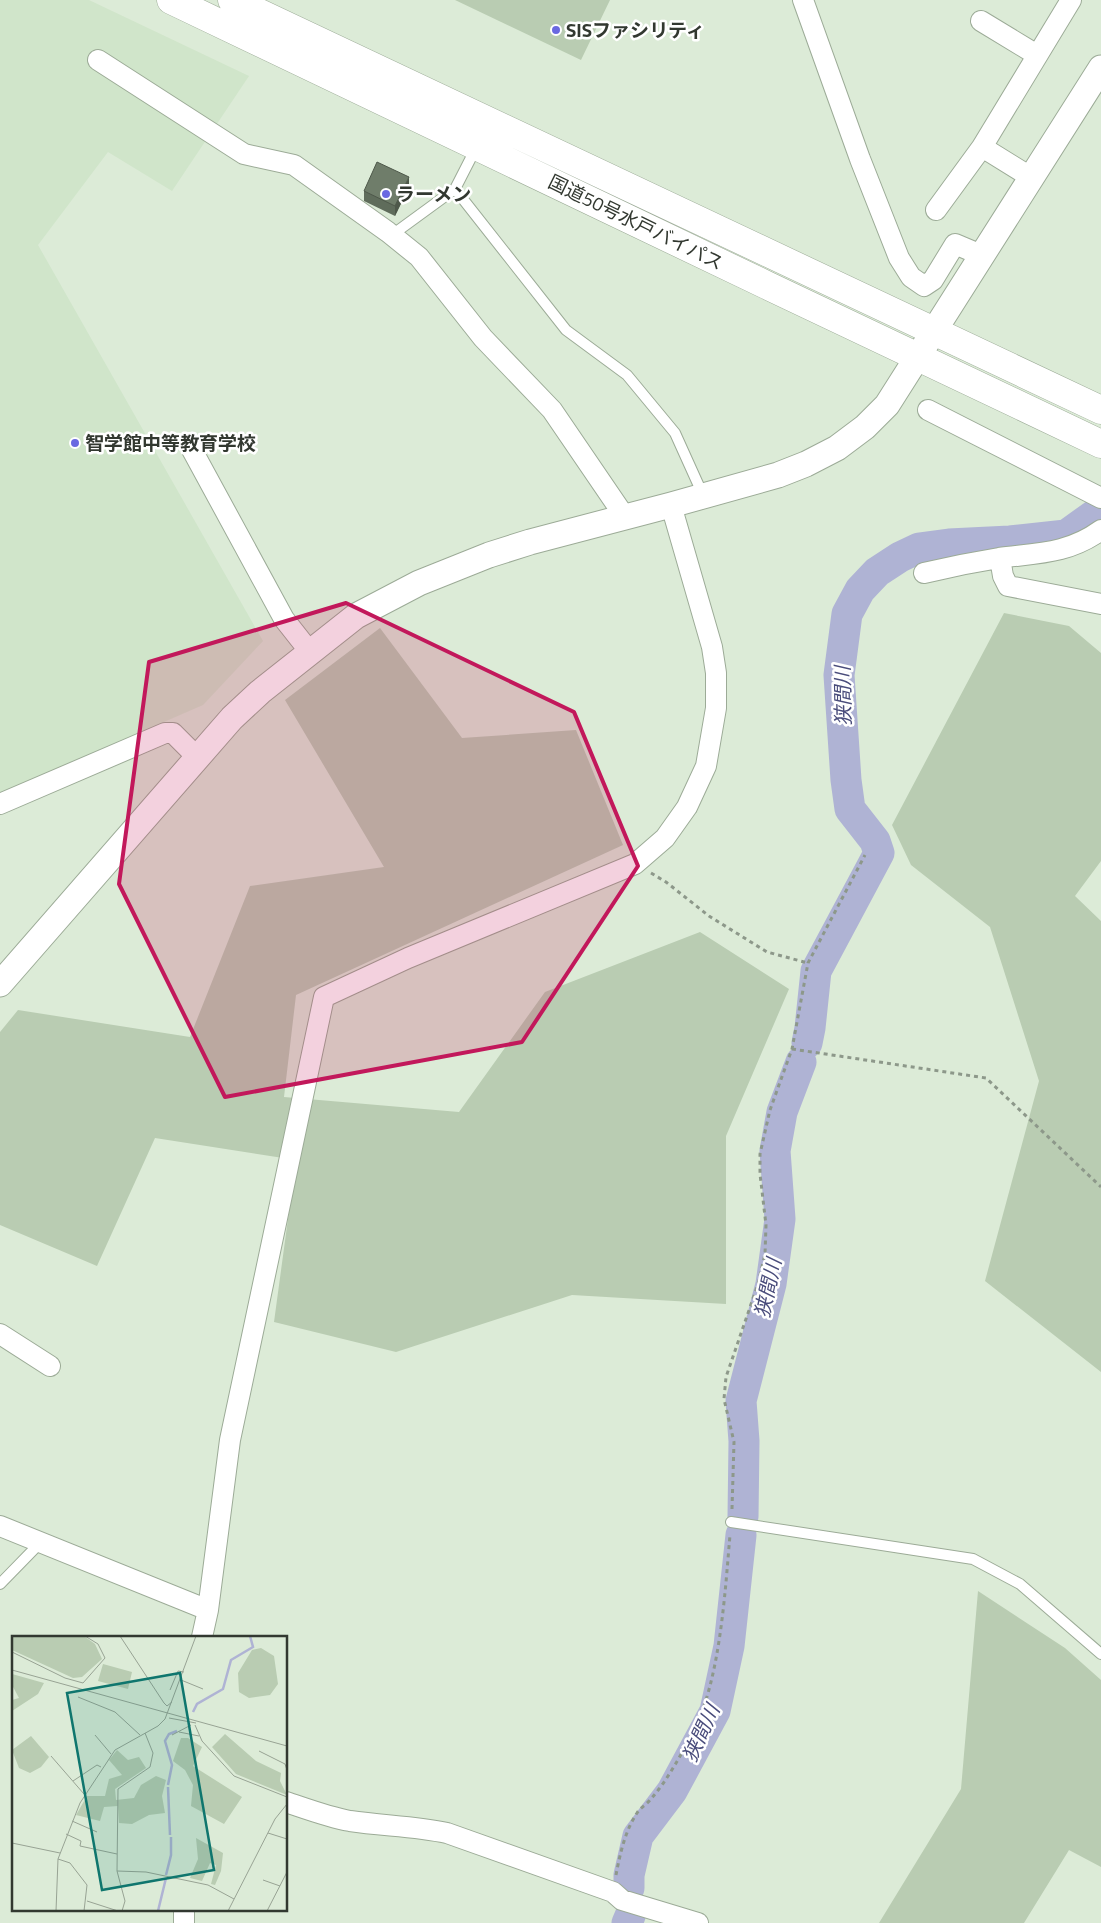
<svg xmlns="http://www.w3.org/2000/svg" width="1101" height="1923" font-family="'Titillium Web','Noto Sans JP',sans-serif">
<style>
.built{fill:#d0e5ca}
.green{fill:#b9ccb2}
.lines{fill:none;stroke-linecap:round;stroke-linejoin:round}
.river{stroke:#afb3d4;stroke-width:31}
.service-casing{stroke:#9cab97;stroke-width:12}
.minor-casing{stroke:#9cab97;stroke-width:22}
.tertiary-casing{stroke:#9cab97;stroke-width:27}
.trunk-casing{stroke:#9cab97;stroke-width:29}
.path{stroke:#8d988a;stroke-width:3;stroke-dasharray:4 4;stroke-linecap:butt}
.service{stroke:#fff;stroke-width:10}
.minor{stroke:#fff;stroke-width:20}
.tertiary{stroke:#fff;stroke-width:25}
.trunk{stroke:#fff;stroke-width:28}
.wall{fill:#5f6c5b}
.shaded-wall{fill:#4e584a}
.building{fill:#6f7d6a;stroke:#4e584a}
.marked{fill:#c2185b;fill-opacity:0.2;stroke:#c2185b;stroke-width:4;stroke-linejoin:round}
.poi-dot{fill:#6a68e1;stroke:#fff;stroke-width:2}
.labels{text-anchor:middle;stroke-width:5;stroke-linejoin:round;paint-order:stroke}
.poi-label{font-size:19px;font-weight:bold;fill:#323830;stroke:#fff;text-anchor:start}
.street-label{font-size:19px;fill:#323830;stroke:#fff}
.water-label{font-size:20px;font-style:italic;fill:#494c7b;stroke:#fff}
.inset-river{fill:none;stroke:#afb3d4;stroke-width:2.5}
.inset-road{fill:none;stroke:#98a394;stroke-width:1}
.view{fill:#0f766e;fill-opacity:0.15;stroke:#0f766e;stroke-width:2.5}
.inset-edge{fill:none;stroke:#323830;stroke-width:2.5}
</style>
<rect width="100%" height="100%" fill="#dcebd7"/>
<!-- built -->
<path class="built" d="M0,0H89L249,76L172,191L108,152L38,245L263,641L203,705L0,793Z"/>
<!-- green -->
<path class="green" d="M455,0H610L581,60Z
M1004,613L1069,626L1101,653V861L1075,896L1101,921V1372L985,1281L1039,1081L990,927L911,865L892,825Z
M380,628L462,738L576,730L623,845L296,995L284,1097L459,1112L545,992L700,932L789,989L726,1136V1304L572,1295L396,1352L274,1322L296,1160L155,1138L97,1266L0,1225V1032L18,1010L190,1037L250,886L384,867L285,700Z
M978,1591L1065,1648L1101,1680V1867L1069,1850L1024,1923H879L961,1789Z"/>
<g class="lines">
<!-- river -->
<path class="river" d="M807,1043L810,1028L816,971L879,853L875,841L850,809L846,780L839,675L847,614L860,590L877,572L900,557L919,548L949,544L1010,541L1066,535L1101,510
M743,1517L744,1441L741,1401L771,1284L780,1219L775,1151L782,1112L801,1062
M629,1888V1875L638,1836L672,1791L715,1711L729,1646L741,1535
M627,1923L630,1916"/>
<defs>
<path id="service" d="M455,189L566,330L627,375L675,433L703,495
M392,235L455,189L477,146
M731,1522L973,1559L1020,1584L1101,1654
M0,1584L40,1543"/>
<path id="minor" d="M803,0L860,159L899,258L911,277L924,286L933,280L955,244L981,255
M981,21L1037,55
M98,60L244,154L294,165L388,232L419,257L483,338L552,410L625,517
M982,147L1071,0
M936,210L982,147L1032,178
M928,410L1101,498
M191,448L284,619L310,652
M1000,558L1003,576L1008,586L1101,604
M924,573C949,567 974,562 999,558C1037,553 1068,554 1101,530
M0,804L165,733H173L197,757
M0,1334L50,1366
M0,1526L208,1610
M202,1637L208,1610L230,1440L324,997L408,958L635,864L665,838L687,807L706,766L716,708V673L712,647L671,505
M286,1802C307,1809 328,1817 350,1821C383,1826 415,1826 447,1833L613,1892L622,1900L698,1923
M184,1909V1923"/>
<path id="tertiary" d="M0,984L232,718L260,692L356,616L419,583L489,555L530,542L671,505L778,475L806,464L837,448L865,427L887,405L1101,68"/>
<path id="trunk" d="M171,0C482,147 790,298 1101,444
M232,0L1101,410"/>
</defs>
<!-- service casing -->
<use href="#service" class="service-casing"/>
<!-- minor casing -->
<use href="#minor" class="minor-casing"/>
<!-- tertiary casing -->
<use href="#tertiary" class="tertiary-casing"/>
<!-- trunk casing -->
<use href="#trunk" class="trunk-casing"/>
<!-- path -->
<path class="path" d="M651,873L666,882L709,916L767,952L808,963
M792,1049L986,1078L1101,1187
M732,1509L734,1442L724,1399L726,1377L758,1284L765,1254L766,1225L760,1174V1154L770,1110L792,1049L808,963L865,855
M616,1875C620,1854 625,1831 637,1813C640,1808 646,1805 650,1800C667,1781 681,1755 693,1732C720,1681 725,1593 730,1535"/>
<!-- service -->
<use href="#service" class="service"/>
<!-- minor -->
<use href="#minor" class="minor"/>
<!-- tertiary -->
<use href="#tertiary" class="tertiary"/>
<!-- trunk -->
<use href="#trunk" class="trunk"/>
</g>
<!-- wall -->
<path class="wall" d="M409,187L395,216L364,201V191Z"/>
<!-- shaded-wall -->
<path class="shaded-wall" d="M409,177V187L395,216V206Z"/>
<!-- building -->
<path class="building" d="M377,162L409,177L395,206L364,191Z"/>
<!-- marked area -->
<path class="marked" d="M346,603L574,712L638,866L522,1042L225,1097L119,884L149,662Z"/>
<!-- markers -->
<g class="poi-dot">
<circle cx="556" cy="30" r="5"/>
<circle cx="386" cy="194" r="5"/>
<circle cx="75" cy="443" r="5"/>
</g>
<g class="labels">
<!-- poi labels -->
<g class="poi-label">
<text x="566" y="37">SISファシリティ</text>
<text x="396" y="201">ラーメン</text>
<text x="85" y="450">智学館中等教育学校</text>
</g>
<!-- street labels -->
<g class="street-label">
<text transform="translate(636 222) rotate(26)" y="7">国道50号水戸バイパス</text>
</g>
<!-- water labels -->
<g class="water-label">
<text transform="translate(843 696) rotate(-91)" y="7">狭間川</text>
<text transform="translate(768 1288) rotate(-78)" y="7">狭間川</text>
<text transform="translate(701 1733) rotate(-65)" y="7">狭間川</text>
</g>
</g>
<!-- overview -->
<g transform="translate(12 1636)">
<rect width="275" height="275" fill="#dcebd7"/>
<path d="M0,0H72L83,8L90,23L70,41L61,42L0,14ZM249,12L262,20L266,48L258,59L237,62L227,56L226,37L240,14ZM91,28L120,36L116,53L86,45ZM0,38L32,47L26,58L0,75V64L7,62L0,49ZM213,98L244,125L269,137L268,145L275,159L224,138L200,111ZM19,100L37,121L29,131L18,137L7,132L0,114ZM169,102H176L190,111L181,130L230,161L212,188L179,170L181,149L173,134L161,125ZM105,114L116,124L127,121L134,132L103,153L104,164L122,162L129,149L144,140L154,144L150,160L153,177L137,179L120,188L107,187L106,170L92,171L88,185L64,179L75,160H93L97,143L110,139L97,124ZM184,202L211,217L209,235L203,249L199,248L204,229L198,227L190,245L178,242L186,223Z" fill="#b9ccb2"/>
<path class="inset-river" d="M181,76L185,68L211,53L219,24L241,11L238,0M156,149L160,129L153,105L157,98L165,95M156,151L158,199M154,239L159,219V201M146,275L154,242"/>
<path class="inset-road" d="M108,0L152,67L155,70L160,66M0,16L53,42L71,47L93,22L86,8L73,0M0,34L275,110M169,44L191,53M158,54L166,35L172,36M66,61L103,76L128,99M157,82L184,87M183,89L190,105L222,140L275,161M167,96L187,100M83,99L99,118M160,99L179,89M247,115L273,128L275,134M39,120L72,158M61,145L85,129L89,131M60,185L85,196M256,197L275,203M54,198L69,205L68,210L105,218M0,207L48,217M46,223L58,227L75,249L72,275M105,235L134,236L196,249L222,263M251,244L268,250M75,265L106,275M44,275L46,223L68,167L103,114L146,90L153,83L184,0M110,275L113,265L105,235L106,153L138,131L141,117L133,97M216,275L263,183L275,168M255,275L275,236"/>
<path class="view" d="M168,37L202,234L90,254L55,57Z"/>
<rect width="275" height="275" class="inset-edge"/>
</g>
</svg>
